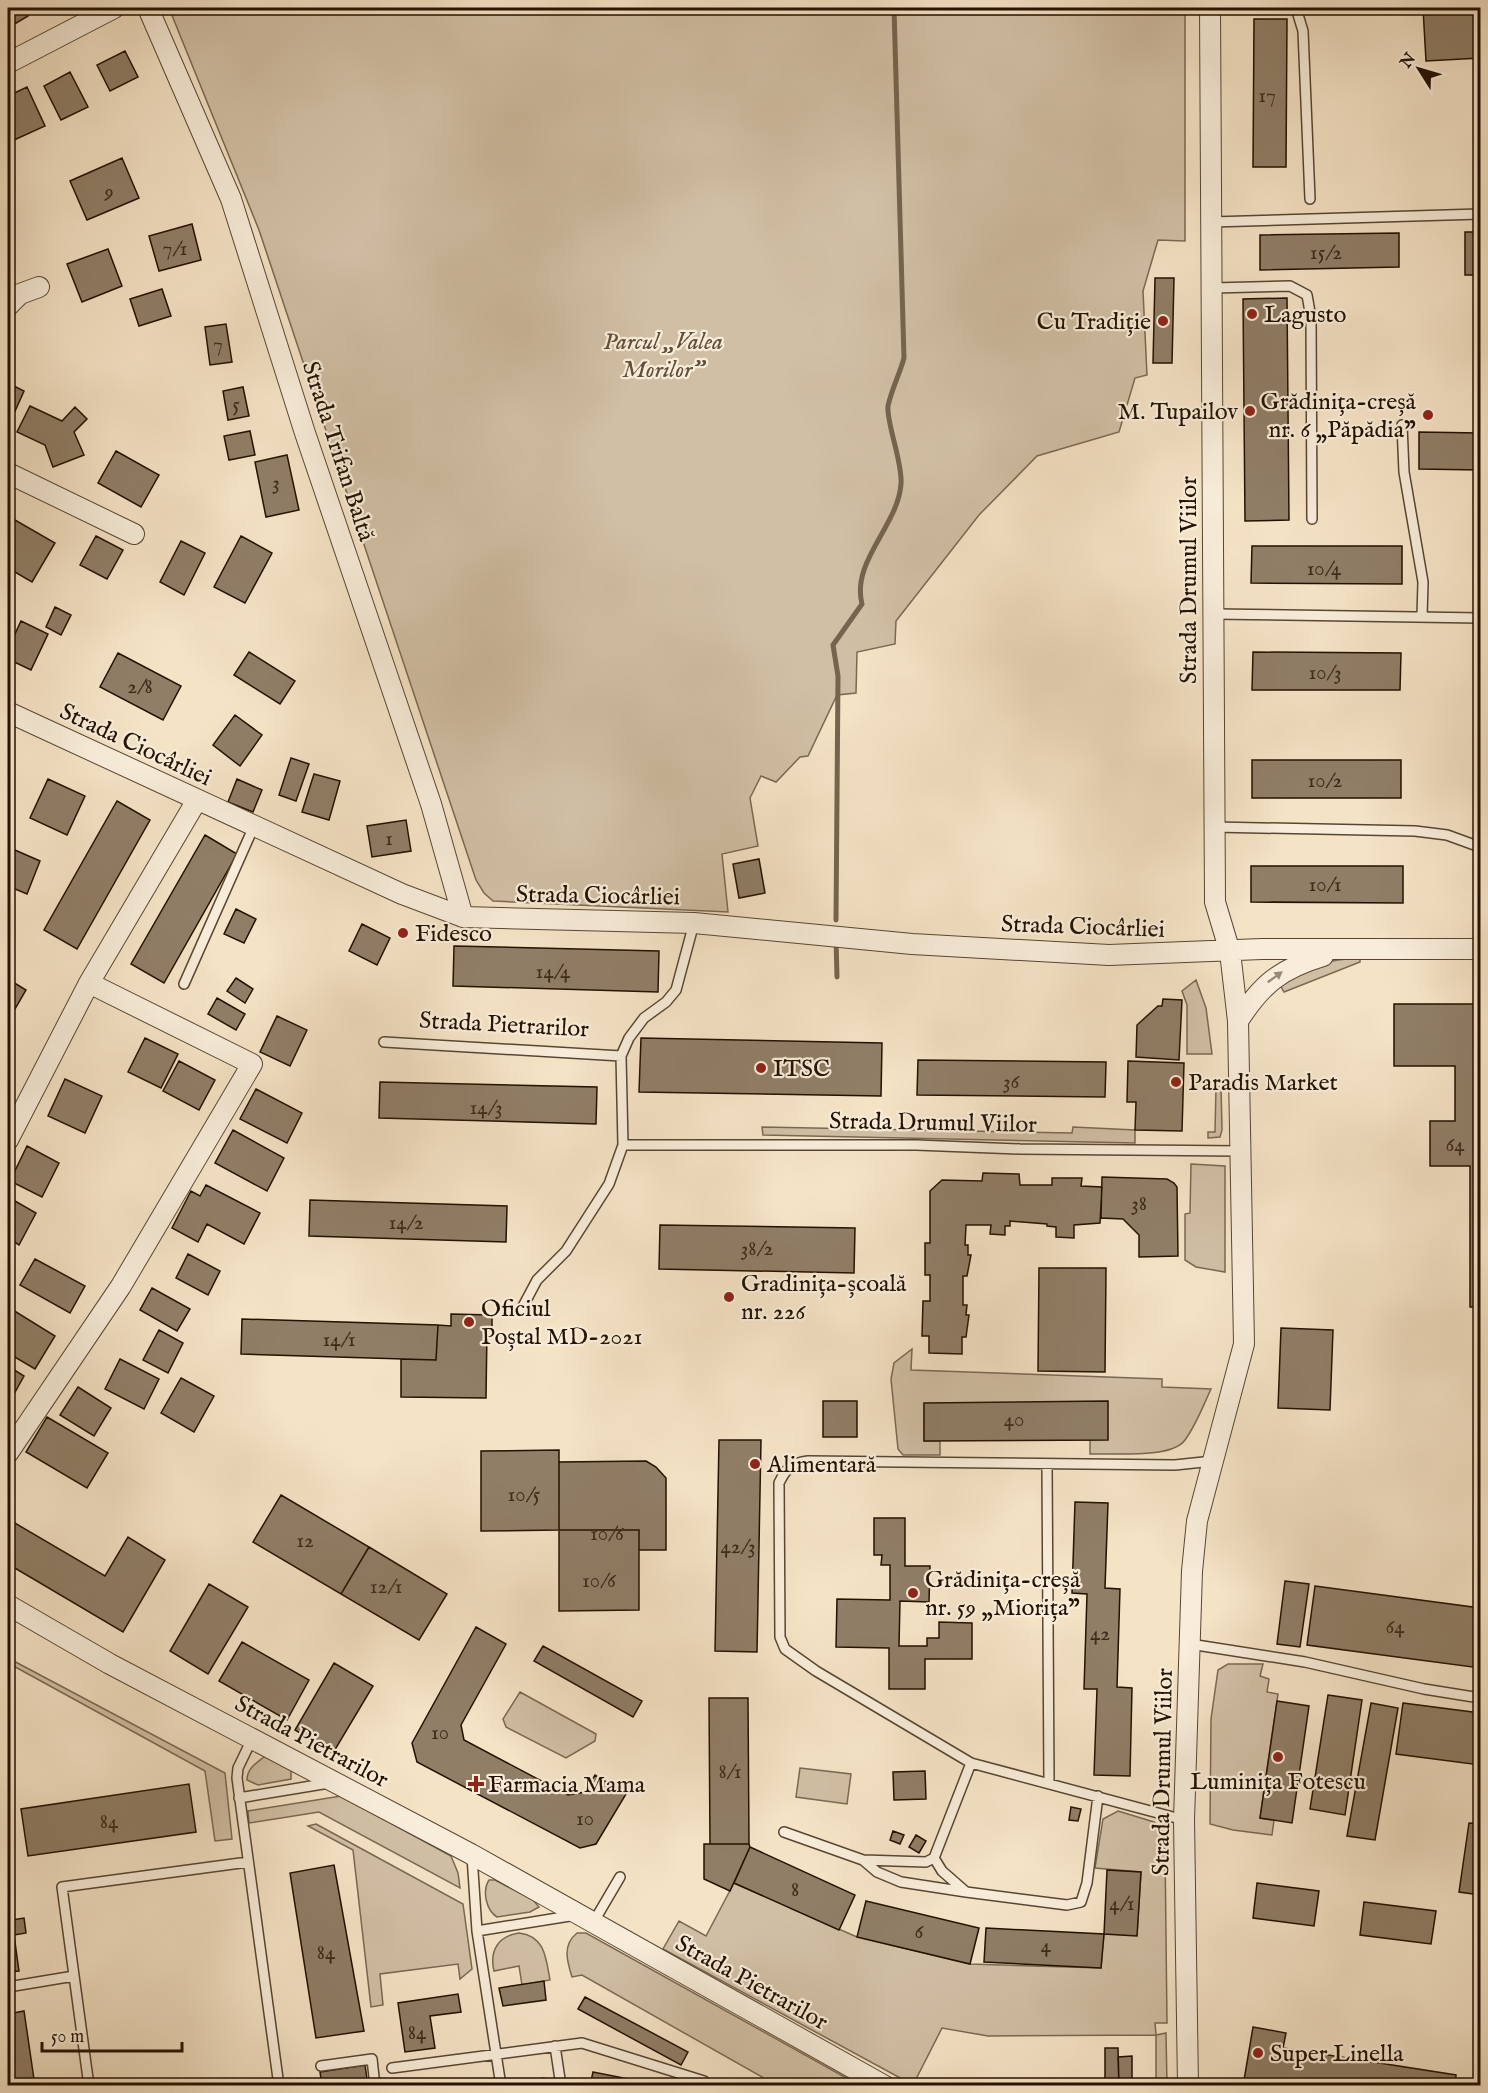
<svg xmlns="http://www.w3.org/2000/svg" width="1488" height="2093" font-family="'IM FELL English',serif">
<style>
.green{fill:#d1bfa5;stroke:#7a6853;stroke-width:1.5}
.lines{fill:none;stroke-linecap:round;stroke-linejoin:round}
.stream{stroke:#76644f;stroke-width:5}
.building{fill:#907e67;stroke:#231101;stroke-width:1.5}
.service-casing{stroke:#584632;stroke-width:12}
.minor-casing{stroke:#584632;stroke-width:22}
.service{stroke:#f8edda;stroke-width:9}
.minor{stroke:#f8edda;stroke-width:20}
.oneway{fill:#988a78}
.poi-dot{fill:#8f2418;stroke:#f8edda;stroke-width:2}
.labels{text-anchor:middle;stroke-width:4.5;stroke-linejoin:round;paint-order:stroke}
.number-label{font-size:21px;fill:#3e2c1a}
.poi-label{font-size:24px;fill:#231101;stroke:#f8edda;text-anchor:start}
.park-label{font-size:24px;font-style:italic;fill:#604e3a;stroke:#f8edda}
.street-label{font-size:24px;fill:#231101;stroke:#f8edda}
</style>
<rect width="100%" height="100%" fill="#f5e3c6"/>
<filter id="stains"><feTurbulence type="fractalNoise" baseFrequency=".00333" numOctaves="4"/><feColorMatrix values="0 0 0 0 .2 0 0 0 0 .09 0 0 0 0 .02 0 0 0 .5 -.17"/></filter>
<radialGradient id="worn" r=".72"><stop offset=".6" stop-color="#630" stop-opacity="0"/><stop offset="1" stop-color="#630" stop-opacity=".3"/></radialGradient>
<!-- green -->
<path class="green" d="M169,8H1185V241L1158,240L1143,291L1147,375L1135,378L1119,432L1037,456L979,515L896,621L895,644L857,652L856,693L837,695L808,756L800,757L776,782L761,776L750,798L758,846L722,854L728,912L493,901L484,893L476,880L259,230Z
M1360,958V962L1284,992L1279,983C1300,966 1333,959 1360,958Z
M1196,980L1206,1008L1212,1054H1187V1005L1182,991Z
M1216,1087H1221L1222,1130L1220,1137L1208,1138V1132H1215Z
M762,1127L1072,1133L1073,1127L1135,1130V1143L763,1135Z
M1191,1164L1225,1166V1272L1196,1267L1185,1260V1214L1190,1213Z
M912,1349L911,1370L1162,1379V1387L1211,1389C1203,1406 1196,1425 1185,1440C1172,1459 1112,1453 1090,1454V1440L924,1404V1441H940V1455H903L898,1449L891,1379L894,1363Z
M8,1658L225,1773L232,1839L215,1841L205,1771L8,1663Z
M1228,1664H1263L1260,1676L1269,1679L1267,1692L1278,1694L1260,1818L1274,1820L1272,1835L1233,1830L1210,1824L1211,1719L1218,1670Z
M520,1692L596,1734L595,1741L566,1758L506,1727L503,1719Z
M264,1757L273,1758L291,1768V1779L258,1785L247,1780C247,1769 255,1764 264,1757Z
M800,1768L851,1774L847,1804L796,1797Z
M341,1796L451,1856L458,1873L460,1888L319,1812L249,1823L248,1811Z
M1118,1811L1154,1822L1161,1828L1165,1847L1167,2023H1155L1156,2035L1166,2033L1167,2085H1159L1156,2082V2035L988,2036L942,2028L913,2085L663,1949L679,1921L706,1936L734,1883L857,1937L970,1964L1101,1968L1104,1934L1137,1935L1141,1872L1095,1868L1103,1819Z
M316,1824L463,1904L472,1969L460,1979L458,1964L380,1974L383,2005L371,2007L353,1850L308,1826Z
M489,1880H495L533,1900L539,1907L530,1912L497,1917C486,1910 482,1891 489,1880Z
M519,1933C545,1936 546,1958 550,1980L522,1985L519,1966L494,1971C489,1950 499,1936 519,1933Z
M577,1933H586L859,2085H776L582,1975L572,1977C567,1961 562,1945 577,1933Z"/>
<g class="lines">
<!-- stream -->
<path class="stream" d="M836,920L838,676L833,645L862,604C851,561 898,526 901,484C903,463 886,422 888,406C891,391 900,373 904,358L894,8
M836,939L837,977"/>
</g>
<!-- building -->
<path class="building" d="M8,8H23L28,16L8,28Z
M1423,8H1480V58L1426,61Z
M1254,19H1287L1286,167H1253Z
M125,51L138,77L110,91L97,65Z
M70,72L88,107L61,120L44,86Z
M27,87L45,126L12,141L8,133V96Z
M122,158L139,198L87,220L70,181Z
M192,224L201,260L159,271L149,236Z
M1465,232H1480V275H1465Z
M1399,233V267L1260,270V235Z
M108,249L122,286L82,302L67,264Z
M1155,278H1174L1172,363H1153Z
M162,289L171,316L139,326L130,299Z
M1287,298L1289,520L1245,521L1243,299Z
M226,324L232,362L210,365L205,327Z
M8,383L24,391L8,427Z
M243,387L249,416L228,420L223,391Z
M30,406L62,421L75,407L87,419L74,432L84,455L53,467L45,445L17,432Z
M250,431L255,455L229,460L224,436Z
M1419,432L1480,433V470L1419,469Z
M116,451L159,475L141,507L98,483Z
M287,455L299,510L266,517L255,462Z
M8,516L55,543L32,582L8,568Z
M96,536L123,550L107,579L80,565Z
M241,536L272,553L245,603L214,587Z
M181,541L205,553L184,595L160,582Z
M1252,546H1402V584L1251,583Z
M55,607L71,615L61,635L46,627Z
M21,621L48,634L31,670L8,659V649Z
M249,652L295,681L280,704L234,675Z
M1253,652L1401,653L1400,690H1252Z
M118,653L181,686L163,720L100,687Z
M235,715L262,735L240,766L213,745Z
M291,758L309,764L296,801L279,795Z
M1252,760H1401V798H1252Z
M314,774L340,781L329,820L302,812Z
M48,779L85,796L67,835L30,818Z
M237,779L262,790L253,812L228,802Z
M117,801L150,820L77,949L44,930Z
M406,820L411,851L372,857L367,826Z
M205,835L237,854L164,983L131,964Z
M8,847L40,861L27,894L8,886Z
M759,859L765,893L739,898L733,864Z
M1251,866H1403V903L1251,902Z
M236,909L256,919L244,943L224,934Z
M362,924L390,938L377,965L349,951Z
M454,946L659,951L658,992L453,986Z
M236,978L253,989L245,1003L227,991Z
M8,979L26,990L8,1021Z
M217,998L245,1014L236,1030L208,1014Z
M1163,999L1182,1000L1179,1060L1136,1057L1137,1025L1158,1006H1162Z
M1394,1004H1480V1307H1470V1166H1430V1121H1455V1066H1394Z
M277,1016L307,1030L290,1066L260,1052Z
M145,1038L178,1054L161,1088L128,1072Z
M641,1038L882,1043L881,1096L639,1092Z
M918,1060L1106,1062L1105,1097L917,1095Z
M179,1061L215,1080L199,1110L163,1091Z
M1128,1061L1184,1063L1182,1131L1135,1130L1136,1102H1127Z
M65,1079L102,1096L85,1133L48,1116Z
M380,1082L597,1087L596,1124L379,1118Z
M256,1089L302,1113L287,1143L240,1119Z
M233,1130L284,1158L267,1191L215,1163Z
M27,1146L59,1163L42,1197L10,1181Z
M983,1173L1019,1174L1020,1185H1052V1178H1082L1081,1186L1102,1187L1100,1223L1074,1225V1238L1056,1237V1227L1047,1226V1224L1010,1221V1226H1005V1235L990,1234L991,1225H966L965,1245H968V1255H971L967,1276H963V1305H967L966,1315H969L966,1337H962V1354L929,1353V1336H922L923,1301H930V1275H925V1243H930V1191L942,1180L982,1181Z
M1102,1177L1167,1179L1174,1183L1177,1187L1178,1256L1139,1257V1235L1123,1219L1101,1218Z
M206,1185L260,1213L244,1244L207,1224L198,1242L172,1228L191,1191L200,1196Z
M8,1197L36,1213L19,1245L8,1238Z
M310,1200L507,1206L506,1242L309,1236Z
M660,1225L855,1228L854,1273L659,1269Z
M188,1254L220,1271L208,1295L176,1278Z
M35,1259L85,1286L70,1313L20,1285Z
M1039,1268H1106L1105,1372L1038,1371Z
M152,1288L190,1309L177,1331L140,1310Z
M8,1307L55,1336L35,1369L8,1353Z
M451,1314L492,1315V1330H487L486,1398L401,1397V1359L436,1360L438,1325L451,1326Z
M242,1319L438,1325L436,1360L241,1354Z
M1281,1328L1333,1330L1330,1410L1278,1408Z
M159,1330L183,1343L168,1373L143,1360Z
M120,1359L159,1379L144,1409L105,1389Z
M8,1366L24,1376L8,1405Z
M181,1378L214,1396L194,1432L161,1413Z
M78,1387L111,1408L94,1436L60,1415Z
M823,1401H857V1437H823Z
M1108,1401V1440L924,1441V1403Z
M47,1417L108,1453L87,1488L26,1452Z
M719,1440H761L757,1652L715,1651Z
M559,1450V1530L481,1531V1451Z
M646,1461L656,1467L666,1478V1550H639V1530H559V1462Z
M281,1495L369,1547L341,1594L253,1542Z
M1075,1502L1108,1503L1105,1588L1120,1589L1117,1687L1132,1688L1130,1776L1094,1775L1097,1689H1084L1087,1594L1072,1593Z
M874,1518H905V1566H930L929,1602L900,1601L899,1646H927V1638H939V1622L972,1623V1659H925V1689H889V1648L836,1647L837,1599L890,1600V1565H881L882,1555H874Z
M8,1519L105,1576L128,1537L165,1560L123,1632L8,1564Z
M559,1530H639V1610L559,1611Z
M369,1547L447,1594L419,1640L341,1594Z
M1285,1581L1309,1584L1300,1647L1277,1644Z
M209,1584L248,1607L208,1674L170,1651Z
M1315,1586L1480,1608V1668L1307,1645Z
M476,1627L506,1644L461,1725L464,1740L568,1795L585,1792L595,1775L626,1794L596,1844L580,1848L417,1762L412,1743Z
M242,1642L309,1680L287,1720L219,1681Z
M543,1646L642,1701L633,1717L534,1661Z
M334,1663L373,1686L333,1753L295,1730Z
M1328,1695L1362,1700L1345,1815L1310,1809Z
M709,1698H748L749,1844H710Z
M1277,1701L1309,1706L1292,1823L1260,1818Z
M1371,1703L1398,1708L1375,1840L1347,1836Z
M1403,1703L1480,1713V1765L1396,1754Z
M925,1771L926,1799L894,1800L893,1772Z
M189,1784L196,1832L28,1856L21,1809Z
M1071,1807L1081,1809L1078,1821L1069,1820Z
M1469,1823L1480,1824V1895L1459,1892Z
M893,1831L904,1835L900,1844L890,1840Z
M916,1835L926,1841L919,1853L909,1847Z
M704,1844H749L750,1847L730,1891L704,1879Z
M750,1847L855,1895L839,1930L734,1883Z
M334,1865L364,2031L316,2038L290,1873Z
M1107,1870L1141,1872L1137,1936L1104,1934Z
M1257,1883L1319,1891L1314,1926L1253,1918Z
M8,1891L12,1920L24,1918L26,1933L14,1935L19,1971L8,1972Z
M866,1901L979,1928L970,1964L857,1937Z
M1364,1902L1436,1911L1431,1944L1360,1935Z
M986,1928L1104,1934L1101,1968L984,1962Z
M544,1981L546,2000L503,2006L499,1988Z
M458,1994L461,2012L430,2016L435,2048L405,2052L398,2003Z
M585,1997L688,2052L681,2065L578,2009Z
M24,2011L35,2086H8V2014Z
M1253,2027L1286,2033L1283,2048L1456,2075L1455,2086H1243Z
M1105,2048H1118L1119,2086H1105Z
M1132,2056V2086H1119L1118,2057Z
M365,2065L368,2086H322L320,2072Z
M593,2072L664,2086H590Z
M544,2078L545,2086H525V2081Z"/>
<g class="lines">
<defs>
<path id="service" d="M1296,8L1303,31L1310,199
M1212,222L1480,214
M1213,288L1290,286L1307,295L1311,318L1312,519
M1402,425L1404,472L1423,582L1422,616
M1214,614L1480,618
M1214,827L1415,831L1447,835L1480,847
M184,984L254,826
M384,1042L621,1056
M623,1145H916L1020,1149L1241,1151
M521,1310L537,1280L566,1251L609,1184L623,1145L621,1056L629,1038L644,1018L666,1002L676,990L694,923
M1047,1465L1049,1783
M1190,1644L1305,1662L1424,1689L1480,1698
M252,1739L238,1768L237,1778L279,2086
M971,1763L934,1858L942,1871L966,1892L1067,1905L1081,1902L1087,1883L1098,1796
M239,1798L329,1783
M1184,1820L971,1763L816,1671L785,1649L780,1637L779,1483C786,1468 792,1463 808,1461L1175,1465L1213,1461
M784,1832L863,1860L877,1872L901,1882L966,1892
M472,1856L477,1931L501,2086
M863,1860L926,1862L934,1858
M593,1923L620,1877
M477,1931L576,1915
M8,1987L74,1976
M555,2046L561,2086
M321,2066L372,2059L375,2086
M392,2068L582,2043L704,2081
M89,2086L62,1887L248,1862"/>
<path id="minor" d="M148,8L231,199L305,433L431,804L463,917
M8,63L114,8
M8,306L20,294L39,287
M8,473L134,534
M8,712L402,894L463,917L694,923L912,944L1109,955L1262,949H1480
M89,983L197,800
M1238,1021C1262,984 1280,969 1323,956
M8,1140L89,983L252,1064L121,1286L8,1453
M8,1605L110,1664L471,1854L885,2086
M1188,2086L1184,1820L1192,1571L1197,1521L1244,1344L1238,1021L1230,952L1215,902L1210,8"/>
</defs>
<!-- service casing -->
<use href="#service" class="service-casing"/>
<!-- minor casing -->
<use href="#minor" class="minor-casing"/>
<!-- service -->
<use href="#service" class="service"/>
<!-- minor -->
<use href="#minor" class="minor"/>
</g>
<!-- one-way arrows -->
<defs><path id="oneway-solid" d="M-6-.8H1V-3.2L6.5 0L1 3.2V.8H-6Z" transform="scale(1.5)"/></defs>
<use class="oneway" href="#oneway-solid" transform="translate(1275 977) rotate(-36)"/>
<!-- markers -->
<g class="poi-dot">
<circle cx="1252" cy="314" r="6"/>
<circle cx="1163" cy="321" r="6"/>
<circle cx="1250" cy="411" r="6"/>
<circle cx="1428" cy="415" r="6"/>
<circle cx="403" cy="933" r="6"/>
<circle cx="761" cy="1068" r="6"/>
<circle cx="1176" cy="1082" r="6"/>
<circle cx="729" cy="1297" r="6"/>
<circle cx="469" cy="1322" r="6"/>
<circle cx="755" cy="1464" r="6"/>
<circle cx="913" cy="1593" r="6"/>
<circle cx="1278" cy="1757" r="6"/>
<path d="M473 1775h6v6h6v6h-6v6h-6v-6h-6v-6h6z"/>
<circle cx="1258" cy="2053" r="6"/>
</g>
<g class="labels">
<!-- number labels -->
<g class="number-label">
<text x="1267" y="102">17</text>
<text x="109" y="198">9</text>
<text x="175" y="255">7/1</text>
<text x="1326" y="259">15/2</text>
<text x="218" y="351">7</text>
<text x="236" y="411">5</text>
<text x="276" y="489">3</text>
<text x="1324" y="575">10/4</text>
<text x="1325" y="679">10/3</text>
<text x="140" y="693">2/8</text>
<text x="1325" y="787">10/2</text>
<text x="389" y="845">1</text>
<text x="1325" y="891">10/1</text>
<text x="553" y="978">14/4</text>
<text x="1011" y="1088">36</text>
<text x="486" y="1114">14/3</text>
<text x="1455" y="1151">64</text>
<text x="1139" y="1210">38</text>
<text x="406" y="1229">14/2</text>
<text x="757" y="1255">38/2</text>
<text x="339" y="1346">14/1</text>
<text x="1014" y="1426">40</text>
<text x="524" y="1501">10/5</text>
<text x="607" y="1540">10/6</text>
<text x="305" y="1547">12</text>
<text x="738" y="1553">42/3</text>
<text x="599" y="1587">10/6</text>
<text x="386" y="1593">12/1</text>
<text x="1395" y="1633">64</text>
<text x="1100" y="1640">42</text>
<text x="440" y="1739">10</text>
<text x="730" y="1778">8/1</text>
<text x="585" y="1825">10</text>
<text x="109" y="1828">84</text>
<text x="795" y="1896">8</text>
<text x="1122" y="1910">4/1</text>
<text x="919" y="1938">6</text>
<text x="1046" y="1952">4</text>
<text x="326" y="1959">84</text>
<text x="417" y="2039">84</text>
</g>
<!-- poi labels -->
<g class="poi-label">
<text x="1264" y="322">Lagusto</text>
<text x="1151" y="329" text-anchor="end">Cu Tradiție</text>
<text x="1416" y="409" text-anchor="end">Grădinița-creșă<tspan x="1416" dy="28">nr. 6 „Păpădia”</tspan></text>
<text x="1238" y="419" text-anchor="end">M. Tupailov</text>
<text x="415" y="941">Fidesco</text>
<text x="773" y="1076">ITSC</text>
<text x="1188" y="1090">Paradis Market</text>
<text x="741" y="1291">Gradinița-școală<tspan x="741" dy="28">nr. 226</tspan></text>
<text x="481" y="1316">Oficiul<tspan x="481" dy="28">Poștal MD-2021</tspan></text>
<text x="767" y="1472">Alimentară</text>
<text x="925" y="1587">Grădinița-creșă<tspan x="925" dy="28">nr. 59 „Miorița”</tspan></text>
<text x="1278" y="1789" text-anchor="middle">Luminița Fotescu</text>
<text x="488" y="1792">Farmacia Mama</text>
<text x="1270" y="2061">Super Linella</text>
</g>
<!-- park labels -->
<g class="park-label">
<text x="663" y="349">Parcul „Valea<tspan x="663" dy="28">Morilor”</tspan></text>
</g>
<!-- street labels -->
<g class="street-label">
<text transform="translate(339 451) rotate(72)" y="8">Strada Trifan Baltă</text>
<text transform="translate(1188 580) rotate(-90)" y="8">Strada Drumul Viilor</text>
<text transform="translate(136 744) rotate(25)" y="8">Strada Ciocârliei</text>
<text transform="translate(598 895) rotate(1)" y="8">Strada Ciocârliei</text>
<text transform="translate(1083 926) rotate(2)" y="8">Strada Ciocârliei</text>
<text transform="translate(504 1024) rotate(3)" y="8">Strada Pietrarilor</text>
<text transform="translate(933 1122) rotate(1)" y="8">Strada Drumul Viilor</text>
<text transform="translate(312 1741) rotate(28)" y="8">Strada Pietrarilor</text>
<text transform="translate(1162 1772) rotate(-89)" y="8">Strada Drumul Viilor</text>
<text transform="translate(752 1982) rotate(29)" y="8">Strada Pietrarilor</text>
</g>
</g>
<!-- margin -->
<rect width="1488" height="2093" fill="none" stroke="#f5e3c6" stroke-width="30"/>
<rect x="9" y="9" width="1470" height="2075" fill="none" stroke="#231101" stroke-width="3"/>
<rect x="15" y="15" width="1458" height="2063" fill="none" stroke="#231101" stroke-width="1.5"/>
<!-- north arrow -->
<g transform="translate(1419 69) rotate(307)" stroke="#f8edda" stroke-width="4.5" paint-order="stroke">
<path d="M0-4.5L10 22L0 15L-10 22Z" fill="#231101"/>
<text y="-9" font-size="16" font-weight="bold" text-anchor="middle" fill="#231101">N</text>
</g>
<!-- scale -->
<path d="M42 2042v9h140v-9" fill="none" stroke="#231101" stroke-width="3"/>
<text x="51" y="2042" font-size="18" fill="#231101" stroke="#f8edda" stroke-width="4.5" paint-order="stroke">50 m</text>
<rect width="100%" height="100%" filter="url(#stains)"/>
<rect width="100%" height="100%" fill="url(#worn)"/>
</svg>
